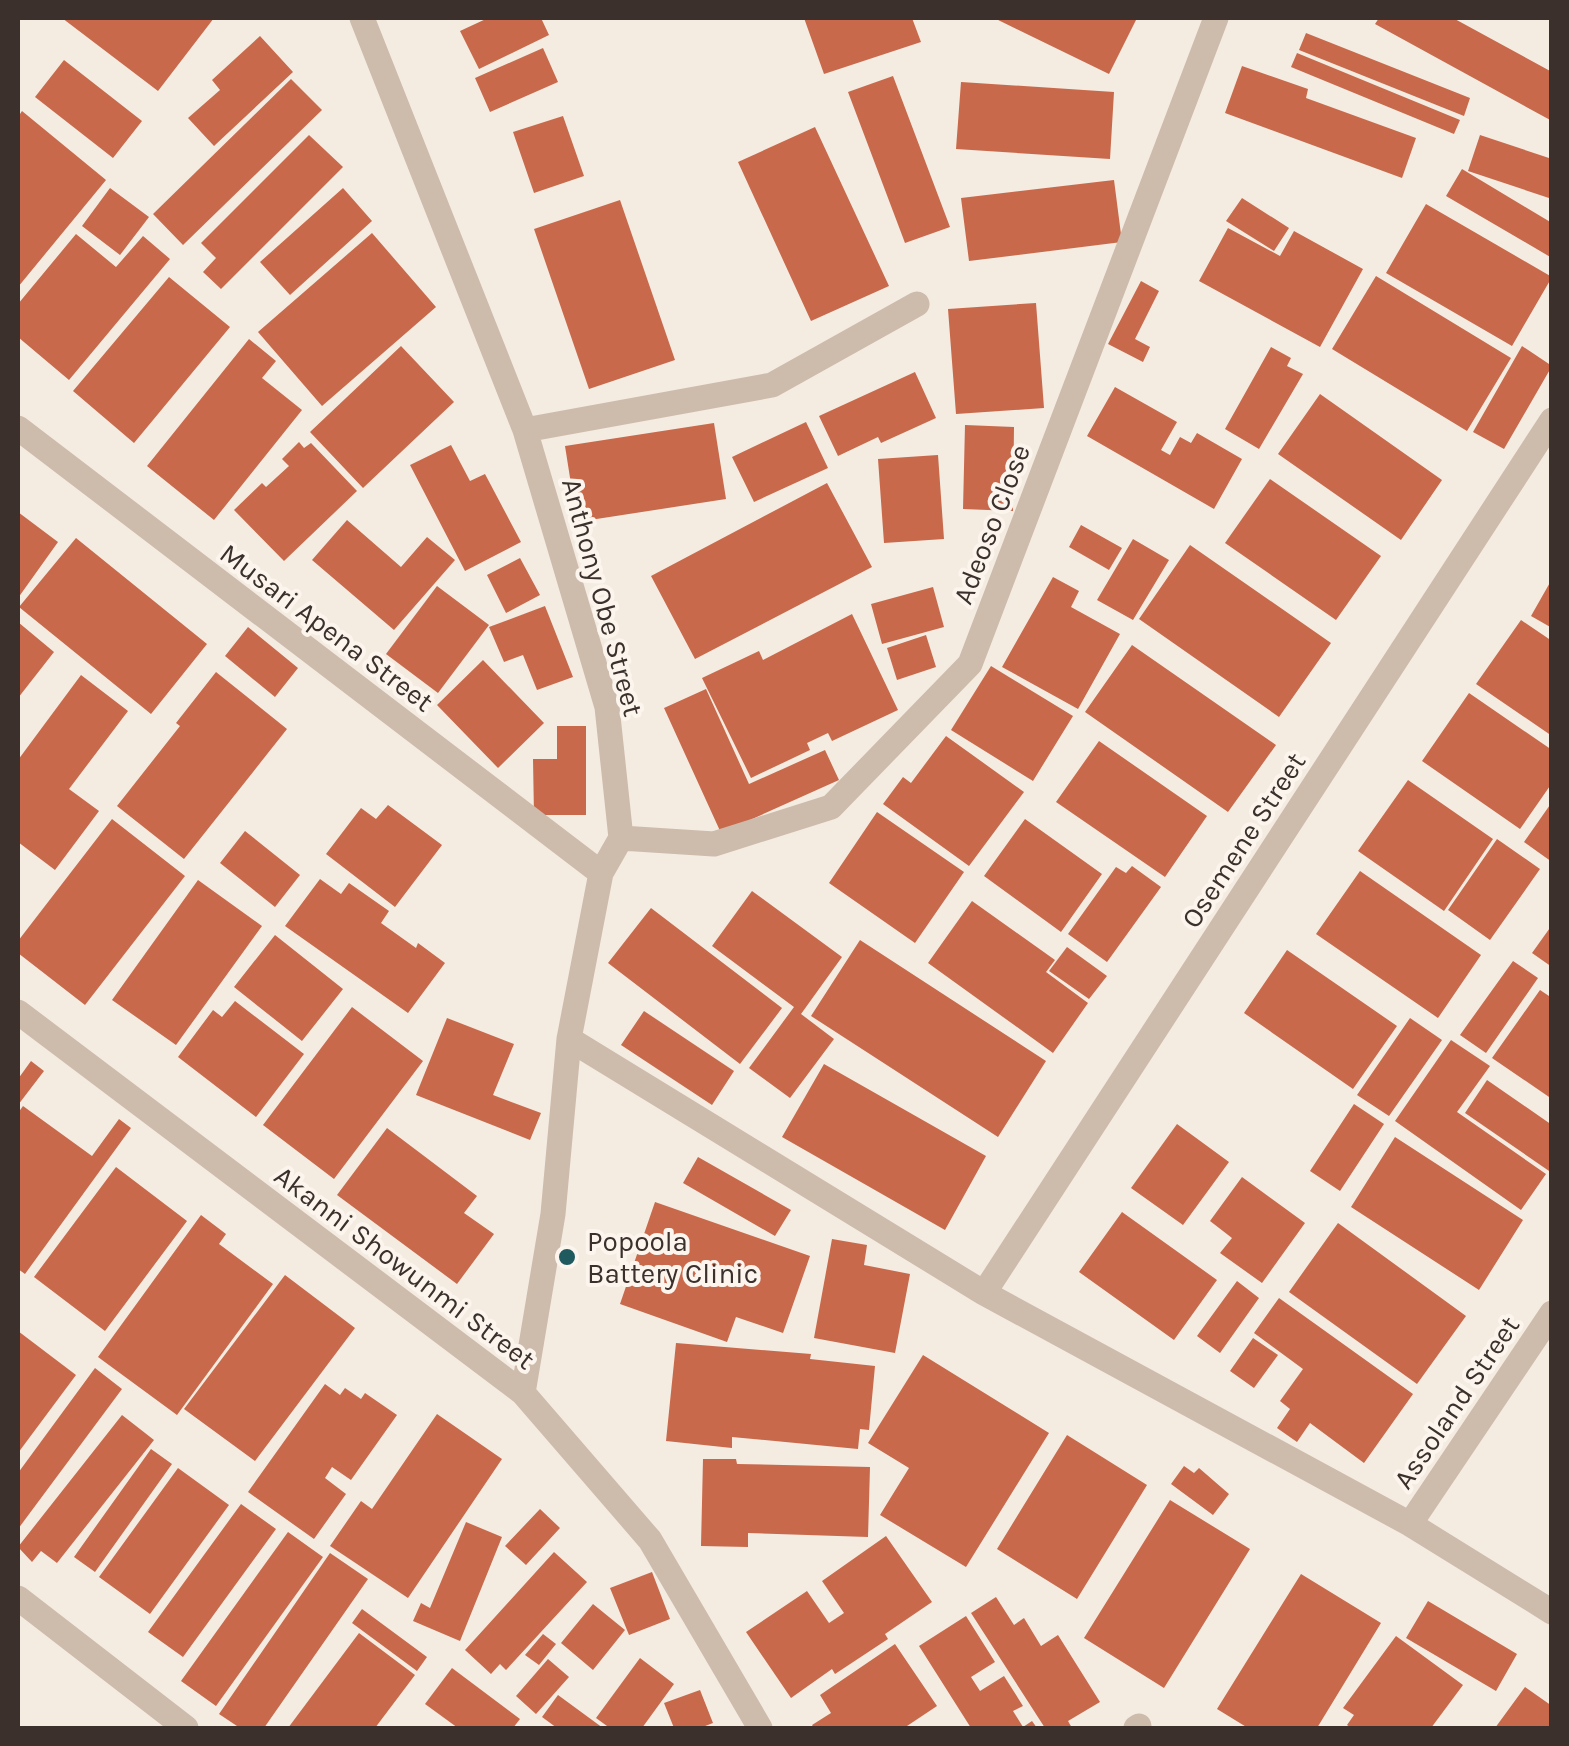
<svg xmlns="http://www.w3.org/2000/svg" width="1569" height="1746" font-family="Karla,sans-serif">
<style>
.building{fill:#c8694b}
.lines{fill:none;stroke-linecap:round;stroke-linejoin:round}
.street{stroke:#cdbbac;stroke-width:25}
.poi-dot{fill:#1f5a5e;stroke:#fbf5ee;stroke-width:4}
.labels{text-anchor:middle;stroke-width:8;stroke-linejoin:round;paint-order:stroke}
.street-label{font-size:28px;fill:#3b302b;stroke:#fbf5ee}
.poi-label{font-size:28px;fill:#3b302b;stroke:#fbf5ee;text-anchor:start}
</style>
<rect width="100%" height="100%" fill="#f4ebe1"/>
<!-- building -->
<path class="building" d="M62,18H214L158,91Z
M488,18H541L549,35L479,69L460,31Z
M804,18H912L921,42L824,74Z
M994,18H1137L1109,74Z
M1379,18H1453L1552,72V121L1375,24Z
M1306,33L1470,98L1464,116L1299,50Z
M260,36L293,72L214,146L188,118L220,90L212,80Z
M543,48L558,82L490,112L475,78Z
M1297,53L1460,120L1454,134L1291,67Z
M64,60L142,121L113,158L35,97Z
M1242,66L1308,89L1306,98L1416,138L1402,178L1225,113Z
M893,76L950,227L905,243L848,92Z
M291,79L322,110L183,245L153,214Z
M961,82L1114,92L1110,159L956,149Z
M22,111L106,180L18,287V117Z
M563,116L584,176L534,193L513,132Z
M815,127L889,286L811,321L738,162Z
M309,135L343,167L221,289L203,272L216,258L201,243Z
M1480,135L1552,159V199L1468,171Z
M1462,169L1552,223V258L1446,196Z
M1114,180L1122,242L969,261L961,198Z
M110,188L149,217L120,255L82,226Z
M343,188L372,221L290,295L260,262Z
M1242,198L1289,228L1274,251L1226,221Z
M620,200L675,360L589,389L534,229Z
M1426,204L1552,277L1512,346L1386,273Z
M1228,228L1280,256L1294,231L1363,269L1320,347L1199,281Z
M372,233L436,307L322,406L258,332Z
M76,234L116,267L143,236L170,259L69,380L18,337V304Z
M1376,276L1511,358L1467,431L1332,349Z
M169,277L230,327L134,443L73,391Z
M1141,281L1159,291L1135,339L1150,347L1143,362L1108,344Z
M1036,303L1044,408L956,414L948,309Z
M249,339L276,361L262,378L302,410L214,520L147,466Z
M401,346L454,402L363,488L310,432Z
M1522,346L1552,366L1504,449L1473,432Z
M1271,347L1291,358L1287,366L1303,374L1259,449L1225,429Z
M915,372L936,418L881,443L878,437L838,456L819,416Z
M1115,387L1177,422L1161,450L1170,455L1180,437L1191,443L1197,433L1242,459L1214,509L1087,436Z
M1320,394L1442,480L1401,540L1278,454Z
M806,422L828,468L754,502L732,457Z
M714,423L726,499L577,522L565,446Z
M965,425L1014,427L1013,511L963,509Z
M299,442L304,448L311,443L357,491L284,561L234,510L262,483L266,487L289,466L282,459Z
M451,445L470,481L485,474L521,542L465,571L410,465Z
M938,455L944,539L884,543L878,459Z
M1270,479L1381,556L1336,620L1225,543Z
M827,483L872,567L695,659L651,576Z
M18,512L58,542L18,598Z
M347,520L401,567L427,537L455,560L394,630L312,560Z
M1081,525L1122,548L1109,570L1069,547Z
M76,538L207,644L151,714L19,607Z
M1133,539L1169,560L1133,620L1097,600Z
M1190,545L1331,643L1279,717L1139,619Z
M520,558L540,595L506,613L487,575Z
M1053,577L1079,591L1071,607L1120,634L1078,709L1002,667Z
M1552,579V628L1531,616Z
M437,586L489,625L438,693L386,654Z
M933,587L944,627L882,644L871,604Z
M545,606L573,677L537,690L523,655L504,662L489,627Z
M852,614L898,710L832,741L828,733L807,743L810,750L751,778L702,678L759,651L763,660Z
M1521,620L1552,641V736L1476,684Z
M18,622L54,652L18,698Z
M248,627L298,668L275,697L225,656Z
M926,635L936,667L897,680L887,648Z
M1132,645L1276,745L1228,812L1085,712Z
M483,660L544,723L498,768L437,705Z
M991,666L1073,716L1033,781L951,730Z
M216,672L287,729L184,859L117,806L180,726L176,723Z
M81,675L128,711L69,789L99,811L55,870L18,842V760Z
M706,689L749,784L825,750L839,780L721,833L664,708Z
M1469,693L1552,750V783L1520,829L1422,761Z
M557,726H586V815H534L533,759H557Z
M946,736L1024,792L969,866L883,804L903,777L911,783Z
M1099,741L1207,816L1165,877L1056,802Z
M1408,780L1493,839L1444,911L1358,851Z
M1552,802V862L1524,842Z
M388,805L442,845L395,907L326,854L361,808L376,819Z
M877,812L964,872L915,943L829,883Z
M112,819L185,876L85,1005L18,953V941Z
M1025,819L1102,874L1061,932L984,876Z
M245,831L300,875L275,907L220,863Z
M1497,839L1540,869L1490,940L1448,910Z
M1132,866L1161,887L1107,962L1068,934L1116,867L1126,873Z
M1360,871L1481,955L1438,1018L1316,934Z
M320,879L341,894L349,883L389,911L381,923L416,948L418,943L445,963L408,1013L285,926Z
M198,880L262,926L176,1045L112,1000Z
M752,891L842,957L801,1014L834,1039L790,1098L749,1068L794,1007L712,946Z
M972,901L1055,960L1046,972L1088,1003L1053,1053L928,963Z
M651,908L782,1008L740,1064L608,963Z
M1552,925V967L1532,953Z
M275,935L343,989L302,1041L234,987Z
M860,940L1046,1061L998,1137L811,1016Z
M1067,947L1107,976L1089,999L1049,971Z
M1287,950L1397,1026L1353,1089L1244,1013Z
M1513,961L1538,978L1486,1053L1460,1035Z
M1540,990L1552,998V1099L1492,1058Z
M235,1001L304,1054L256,1117L178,1057L213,1010L222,1017Z
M352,1007L423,1061L334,1179L263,1125Z
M644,1011L734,1071L712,1105L621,1045Z
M447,1018L514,1044L493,1095L541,1113L530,1140L416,1095Z
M1410,1018L1442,1040L1389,1116L1357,1095Z
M1451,1040L1490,1066L1457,1112L1546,1174L1521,1210L1395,1121Z
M31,1061L44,1071L18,1105V1079Z
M824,1064L986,1156L945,1230L782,1137Z
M1487,1080L1552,1125V1173L1465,1113Z
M1354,1104L1384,1124L1340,1191L1310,1171Z
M23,1106L92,1156L119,1119L131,1128L25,1274L18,1269V1113Z
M1177,1124L1229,1162L1183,1225L1131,1188Z
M387,1128L477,1196L464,1213L494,1234L457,1284L337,1195Z
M1395,1137L1523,1220L1479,1290L1351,1207Z
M698,1157L791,1210L775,1236L683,1183Z
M116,1167L187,1221L105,1331L34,1277Z
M1242,1177L1305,1223L1262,1283L1220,1253L1232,1238L1210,1221Z
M655,1202L810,1256L783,1333L736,1317L727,1342L620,1304Z
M1122,1212L1217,1280L1174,1340L1079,1272Z
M201,1215L226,1234L219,1244L273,1284L177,1415L98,1357Z
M1338,1223L1466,1316L1417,1384L1289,1292Z
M832,1239L867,1245L864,1265L910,1274L895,1353L814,1338Z
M285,1275L355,1328L255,1461L184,1409Z
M1237,1281L1259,1298L1220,1353L1197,1336Z
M1279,1298L1413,1394L1364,1463L1310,1423L1297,1442L1277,1428L1290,1409L1280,1401L1303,1369L1254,1333Z
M18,1331L76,1375L18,1453Z
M1253,1338L1278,1355L1254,1388L1230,1371Z
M676,1343L811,1354L810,1359L875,1366L869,1430L860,1429L858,1449L732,1437V1448L666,1441Z
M923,1355L1049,1433L966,1567L880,1515L909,1468L868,1443Z
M95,1368L122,1389L18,1529V1473Z
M325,1384L340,1395L345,1388L361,1399L365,1393L397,1415L351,1480L332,1467L325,1478L346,1494L314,1539L248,1492Z
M437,1414L502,1459L408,1598L330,1546L361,1501L372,1509Z
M122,1415L154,1440L57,1563L41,1551L32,1562L18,1547Z
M1067,1435L1147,1485L1077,1599L997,1549Z
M151,1449L172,1464L95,1572L74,1557Z
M703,1459H736L737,1464L870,1467L868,1537L748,1533V1547L701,1546Z
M1184,1466L1194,1473L1199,1468L1229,1494L1213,1515L1171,1484Z
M178,1468L229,1505L150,1614L99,1577Z
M1170,1500L1250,1549L1164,1688L1084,1638Z
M241,1504L276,1529L183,1657L148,1632Z
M540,1509L560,1528L526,1565L505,1546Z
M466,1522L502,1537L460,1641L413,1621L421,1603L430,1608Z
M288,1532L323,1557L216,1706L181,1681Z
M886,1536L932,1602L885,1634L888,1639L835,1674L832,1669L791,1698L746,1632L807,1591L829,1623L844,1613L822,1581Z
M554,1552L587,1582L506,1670L500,1664L491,1674L465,1650Z
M330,1553L368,1579L264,1728H240L219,1714Z
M652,1572L670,1619L629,1635L610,1588Z
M1301,1574L1381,1623L1317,1728H1248L1217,1709Z
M996,1597L1014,1625L1024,1618L1041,1646L1058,1635L1100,1702L1068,1721L1072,1728H1045L971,1613Z
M1428,1601L1517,1654L1496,1691L1406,1638Z
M593,1604L625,1630L593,1670L561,1643Z
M362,1609L427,1657L417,1671L352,1623Z
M966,1616L995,1662L971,1677L980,1691L1004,1676L1023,1706L1013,1711L1023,1727L1032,1721L1037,1728H971L919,1646Z
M359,1633L415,1675L375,1728H288Z
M543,1634L556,1644L539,1665L525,1655Z
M1396,1636L1463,1685L1431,1728H1351L1347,1725L1354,1715L1343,1708Z
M895,1644L937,1706L904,1728H814L812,1725L831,1713L820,1695Z
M640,1658L674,1684L642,1728H606L607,1726L596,1718Z
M548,1659L569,1677L536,1714L516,1696Z
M452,1668L520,1719L513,1728H458L425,1704Z
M1525,1687L1552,1706V1728H1495Z
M700,1690L713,1723L700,1728H674L664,1703Z
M558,1695L603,1728H557L542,1717Z"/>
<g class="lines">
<!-- street -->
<path class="street" d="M362,18L525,430L607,707L621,838L601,873L569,1039L553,1214L523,1393
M18,428L601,873
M525,430L772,385L917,304
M621,838L714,844L831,807L970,664L1216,18
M18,1012L523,1393L650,1540L760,1728
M569,1039L984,1293L1410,1524L1552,1612
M984,1293L1552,420
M1410,1524L1552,1313
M18,1598L186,1728
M1136,1728L1139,1726"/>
</g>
<!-- markers -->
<circle class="poi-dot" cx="567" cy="1257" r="10"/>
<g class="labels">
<!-- street labels -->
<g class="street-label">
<text transform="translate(991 524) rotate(-69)" y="10">Adeoso Close</text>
<text transform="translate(603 597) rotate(75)" y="10">Anthony Obe Street</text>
<text transform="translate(327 627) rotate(37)" y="10">Musari Apena Street</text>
<text transform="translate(1243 840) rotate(-57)" y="10">Osemene Street</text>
<text transform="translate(405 1267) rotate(37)" y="10">Akanni Showunmi Street</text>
<text transform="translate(1456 1402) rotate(-56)" y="10">Assoland Street</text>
</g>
<!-- poi labels -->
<g class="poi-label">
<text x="587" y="1251">Popoola<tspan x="587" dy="32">Battery Clinic</tspan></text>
</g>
</g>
<!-- border -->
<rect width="1569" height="1746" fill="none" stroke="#3b302b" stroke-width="40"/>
</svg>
